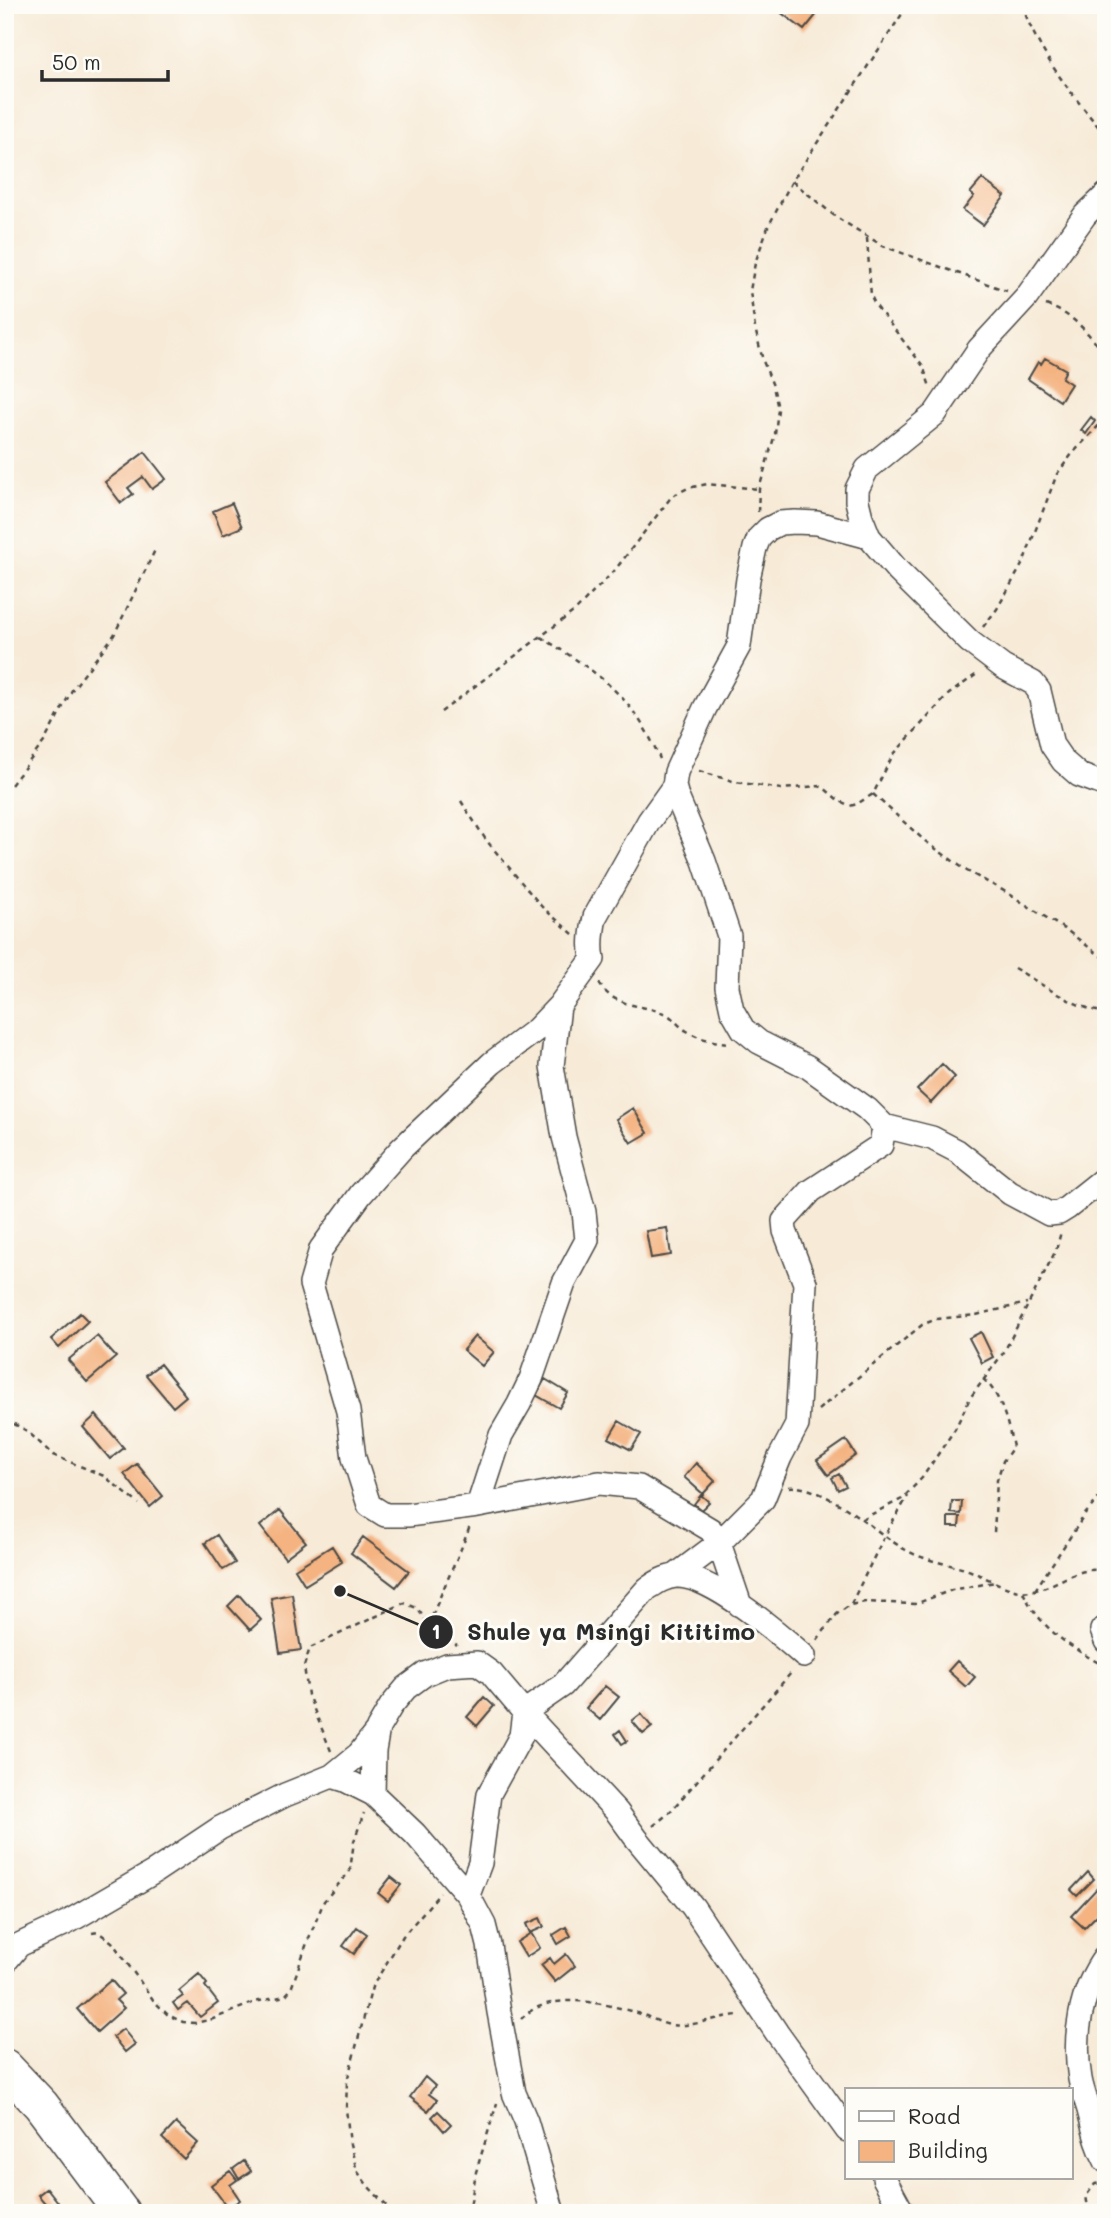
<svg xmlns="http://www.w3.org/2000/svg" width="1111" height="2218" font-family="Mali,sans-serif">
<style>
.building{fill:#f4b381}
.lines{fill:none;stroke-linecap:round;stroke-linejoin:round}
.minor-casing{stroke:#4a4845;stroke-width:26}
.highway-casing{stroke:#4a4845;stroke-width:38}
.path{stroke:#4a4845;stroke-width:2.5;stroke-dasharray:5 5;stroke-linecap:butt}
.minor{stroke:#fff;stroke-width:23}
.highway{stroke:#fff;stroke-width:35}
.leader{fill:none;stroke:#2b2b2b;stroke-width:2.5}
.callout-dot{fill:#2b2b2b;stroke:#fdfcf7;stroke-width:2.5}
.mark-label{font-size:21px;text-anchor:middle;font-weight:bold;fill:#fff}
.callout-label{font-size:24px;text-anchor:middle;font-weight:bold;fill:#2b2b2b;stroke:#fdfcf7;stroke-width:6;stroke-linejoin:round;paint-order:stroke}
</style>
<rect width="100%" height="100%" fill="#fdfcf7"/>
<filter id="ink" filterUnits="userSpaceOnUse"><feTurbulence type="fractalNoise" baseFrequency=".0143" numOctaves="2"/><feDisplacementMap in="SourceGraphic" scale="14" xChannelSelector="R" yChannelSelector="G"/><feConvolveMatrix kernelMatrix="1 2 1 2 8 2 1 2 1" color-interpolation-filters="sRGB"/></filter>
<filter id="wash" filterUnits="userSpaceOnUse"><feTurbulence type="fractalNoise" baseFrequency=".00686" numOctaves="4" result="noise"/><feDisplacementMap in="SourceGraphic" scale="28" xChannelSelector="R" yChannelSelector="G"/><feGaussianBlur stdDeviation="1.57" result="paint"/><feColorMatrix in="noise" values="0 0 0 0 0 0 0 0 0 0 0 0 0 0 0 0 0 1.4 0 .05"/><feComposite in="paint" operator="in"/></filter>
<g filter="url(#wash)">
<rect width="100%" height="100%" fill="#f7ebd8"/>
<g id="blocks">
<!-- building -->
<path class="building" d="M784,5H807L817,14L804,30L779,11Z
M982,179L1005,196L983,225L963,210L974,196L970,193Z
M1045,358L1066,370L1062,378L1071,384L1060,401L1028,379L1038,362L1041,364Z
M1091,417L1095,421L1086,434L1081,430Z
M145,452L166,479L152,489L143,477L128,488L133,494L121,503L105,482Z
M232,503L242,527L223,535L213,511Z
M942,1064L955,1077L931,1103L917,1090Z
M633,1108L648,1133L631,1143L616,1119Z
M667,1228L671,1255L651,1258L646,1231Z
M80,1313L88,1321L59,1348L51,1339Z
M981,1332L993,1357L982,1363L969,1338Z
M97,1336L116,1357L87,1382L68,1360Z
M475,1336L494,1352L482,1366L463,1350Z
M160,1364L186,1396L173,1407L146,1375Z
M545,1379L568,1393L559,1408L536,1395Z
M96,1415L124,1448L110,1459L83,1427Z
M619,1421L641,1434L631,1450L609,1438Z
M846,1440L856,1455L828,1475L817,1460Z
M696,1463L715,1481L703,1494L684,1477Z
M137,1464L163,1496L150,1507L124,1474Z
M839,1474L846,1486L838,1490L832,1478Z
M701,1495L709,1502L701,1510L694,1504Z
M952,1501H962L961,1514L951,1513Z
M280,1510L306,1542L285,1558L260,1526Z
M948,1517H960L959,1527H948Z
M217,1535L235,1563L223,1570L205,1543Z
M363,1537L409,1571L396,1587L351,1553Z
M332,1546L342,1562L305,1585L295,1569Z
M292,1594L301,1650L280,1653L271,1598Z
M239,1595L261,1620L250,1630L228,1606Z
M957,1661L975,1677L966,1687L948,1671Z
M605,1686L619,1697L600,1720L586,1708Z
M484,1697L494,1706L477,1726L467,1717Z
M641,1714L652,1727L643,1734L632,1721Z
M620,1730L627,1741L622,1744L615,1734Z
M1088,1872L1094,1879L1077,1896L1071,1890Z
M391,1877L401,1885L388,1901L378,1893Z
M1101,1884L1106,1888V1906L1084,1928L1071,1916Z
M540,1918L544,1927L530,1933L526,1924Z
M357,1927L367,1934L354,1954L343,1946Z
M566,1927L571,1936L558,1944L553,1935Z
M531,1933L540,1948L526,1957L517,1942Z
M566,1954L575,1966L555,1982L541,1965L550,1958L554,1964Z
M199,1974L207,1984L205,1986L218,2003L200,2017L188,2003L178,2010L173,2003L183,1996L179,1991Z
M111,1980L123,1994L116,2000L124,2008L97,2032L77,2009Z
M123,2029L135,2044L125,2052L113,2037Z
M425,2077L435,2086L429,2094L437,2100L428,2111L410,2097Z
M438,2111L451,2124L444,2131L432,2117Z
M176,2123L198,2143L184,2159L162,2138Z
M244,2161L251,2171L239,2179L233,2169Z
M230,2171L237,2180L230,2185L240,2200L228,2208L211,2185Z
M47,2188L58,2202L50,2209L38,2195Z"/>
</g>
</g>
<g filter="url(#ink)">
<use href="#blocks" fill-opacity="0" stroke="#4a4845" stroke-width="2"/>
<g class="lines">
<defs>
<path id="minor" d="M1106,195L1085,215L1026,298L979,349L935,414L867,469L857,489V501L861,517L869,537L898,571L970,642L1003,667L1033,683L1039,691L1052,745L1063,761L1079,775L1106,785
M869,537L817,523L795,522L780,523L768,529L759,538L755,548L748,579L739,646L705,708L676,772L674,786L677,797L704,861L729,936L727,987L732,1010L743,1029L759,1042L808,1067L867,1109L884,1126L932,1138L957,1151L1010,1193L1049,1214L1059,1213L1067,1208L1106,1177
M674,786L649,821L595,917C592,932 590,945 593,959L559,1006L537,1029L492,1063L402,1148L361,1194L321,1249L311,1284L348,1411L354,1458L369,1505L385,1515H408L478,1506L599,1483L639,1487L711,1530L719,1543L740,1605
M478,1506L501,1435L519,1404L531,1379L564,1283L587,1240L584,1212L564,1137L552,1066L559,1006
M675,1576L719,1543L763,1499L780,1457L797,1425L805,1283L785,1231L784,1221L811,1191L881,1145L884,1126
M1102,1630L1106,1641
M332,1776L359,1754L377,1731
M373,1794L374,1751L378,1728L391,1706L406,1688L425,1674L447,1665L477,1663L491,1673L524,1712L617,1812L636,1838L693,1907L777,2033L847,2130
M468,1895L480,1863L489,1794L521,1736L524,1712L563,1685L647,1589C656,1583 664,1577 676,1576C711,1575 778,1633 804,1656
M1106,1956C1080,1990 1073,2038 1080,2079C1082,2090 1086,2100 1089,2110C1094,2129 1097,2145 1106,2161
M5,1962L19,1945L68,1922L154,1872L220,1828L285,1795L332,1776L345,1780L373,1794L415,1834L468,1895L484,1925L489,1945L499,2012L514,2093L526,2121L553,2213
M884,2178L903,2213"/>
<path id="highway" d="M5,2067L41,2105L122,2213"/>
</defs>
<!-- minor casing -->
<use href="#minor" class="minor-casing"/>
<!-- highway casing -->
<use href="#highway" class="highway-casing"/>
<!-- path -->
<path class="path" d="M1022,5C1039,55 1073,96 1106,136
M792,181L836,217L883,246L1007,291
M867,238L871,296L876,306L923,366L930,387
M1046,305C1076,316 1087,332 1106,356
M758,512L759,489L775,434L778,409L773,386L763,361L755,328L750,291L755,263L768,227L792,181L908,5
M983,627L997,609L1023,563L1057,474L1072,454L1106,418
M541,637C598,673 633,695 660,759
M441,712L577,609L615,570L672,496L688,488L707,484L759,489
M699,771L736,782L781,789L819,786L824,788L838,800L850,806L857,804L873,794L893,755L949,694L977,674
M5,793L44,742L72,690L114,635L156,548
M873,794L925,841L967,871L1006,892L1069,932L1106,960
M461,801L486,840L542,907L573,934
M1014,968C1044,985 1072,1007 1106,1013
M599,983C613,1008 643,1004 666,1014C674,1018 679,1027 687,1031C699,1039 715,1042 729,1043
M983,1379C1001,1393 1008,1425 1013,1447L1003,1461L997,1480L994,1533
M818,1410L922,1325L936,1319L976,1315L1027,1303
M5,1419L27,1431L53,1455L104,1476L139,1504
M789,1487C825,1484 874,1531 904,1549C922,1560 945,1563 965,1569C983,1575 1000,1587 1019,1591C1041,1595 1064,1575 1085,1571C1091,1569 1099,1570 1106,1570
M862,1519L902,1499L922,1478L955,1429L970,1398L1004,1352L1056,1250L1061,1232
M1035,1590L1086,1513L1106,1490
M1023,1592C1041,1630 1070,1647 1106,1667
M851,1604L885,1535L908,1496
M429,1625C441,1591 458,1559 470,1526
M817,1640L837,1614L850,1605L865,1602L915,1604L952,1590L995,1582
M331,1751L308,1695L304,1666L310,1648L404,1603L417,1608L429,1625L457,1645
M653,1826L669,1813L791,1673
M92,1933L98,1932L112,1942L154,2001L168,2015L183,2022L195,2023L213,2019L255,2002L285,1996L291,1989L307,1943L324,1901L350,1871L354,1841L364,1813
M521,2019C549,1989 606,2003 640,2014C650,2017 660,2023 670,2025C694,2028 716,2016 739,2015
M393,2213L368,2186L357,2171L350,2144L346,2109L347,2081L372,1987L403,1936L440,1893
M469,2213L476,2172L497,2103
M1089,2213L1086,2196L1095,2184L1105,2182"/>
<!-- minor -->
<use href="#minor" class="minor"/>
<!-- highway -->
<use href="#highway" class="highway"/>
</g>
</g>
<!-- callouts -->
<path class="leader" d="M340 1591L436 1632"/>
<g class="callout-dot">
<circle cx="340" cy="1591" r="7"/>
<circle cx="436" cy="1632" r="18"/>
</g>
<g class="mark-label">
<text x="436" y="1639">1</text>
</g>
<g class="callout-label">
<text x="611" y="1640">Shule ya Msingi Kititimo</text>
</g>
<!-- margin -->
<rect width="1111" height="2218" fill="none" stroke="#fdfcf7" stroke-width="28"/>
<!-- legend -->
<rect x="845" y="2088" width="228" height="91" fill="#fdfcf7" stroke="#a9a8a5" stroke-width="2"/>
<rect x="859" y="2111" width="35" height="10" fill="#ffffff" stroke="#a9a8a5" stroke-width="2"/>
<text x="908" y="2124" font-size="21" fill="#2b2b2b">Road</text>
<rect x="859" y="2141" width="35" height="21" fill="#f4b381" stroke="#a9a8a5" stroke-width="2"/>
<text x="908" y="2158" font-size="21" fill="#2b2b2b">Building</text>
<!-- scale -->
<path d="M42 70v10h126v-10" fill="none" stroke="#2b2b2b" stroke-width="3.5"/>
<text x="52" y="70" font-size="21" fill="#2b2b2b" stroke="#fdfcf7" stroke-width="5" paint-order="stroke">50 m</text>
</svg>
